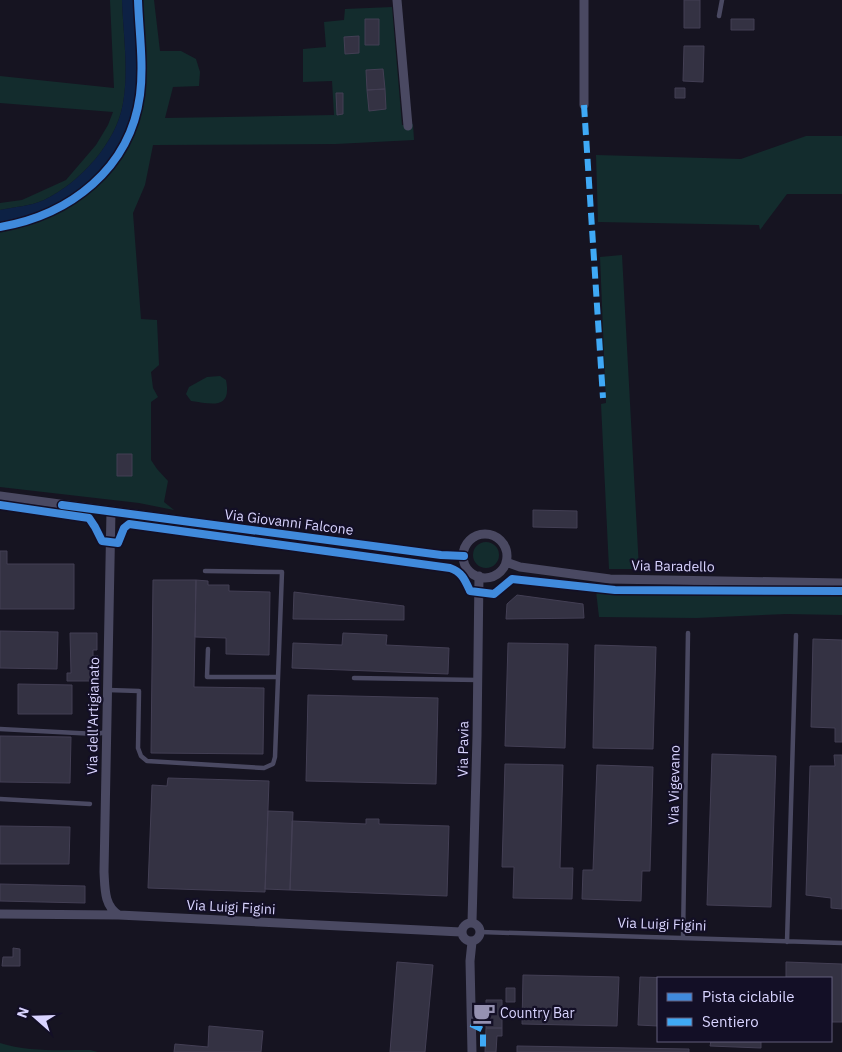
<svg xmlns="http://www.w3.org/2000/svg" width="842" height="1052" font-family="'IBM Plex Sans',sans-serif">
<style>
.green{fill:#132c2d}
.water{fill:#0d2144}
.building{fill:#343243;stroke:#433f54}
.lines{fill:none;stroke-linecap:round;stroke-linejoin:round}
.lane{stroke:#4a4962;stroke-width:4.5}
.street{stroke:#4a4962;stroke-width:9}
.quiet{stroke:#3fa9f5;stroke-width:6;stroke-dasharray:12 6;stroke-linecap:butt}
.cycleway-casing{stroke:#130f26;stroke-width:11}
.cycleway{stroke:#408adc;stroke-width:8}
.labels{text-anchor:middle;stroke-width:4.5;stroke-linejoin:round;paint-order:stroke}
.street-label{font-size:14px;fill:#d9d4ff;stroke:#130f26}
.poi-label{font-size:14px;fill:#d9d4ff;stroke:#130f26;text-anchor:start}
</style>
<rect width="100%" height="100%" fill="#161421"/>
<!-- green -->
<path class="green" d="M110,0H122C123,31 129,72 123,103C117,142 80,183 44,200C31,206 14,207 0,210V203L22,200L66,180L96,145L108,125L113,112L0,103V76L114,88Z
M136,0H154L160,51H181L196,59L200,72L199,86L173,87L165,118L334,115L332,81L303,82V49L326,47L324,22L344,20L345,9L392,7L402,125L413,124L414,140L336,144L153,145L145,185L133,213L141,319L157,320L159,365L151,372L153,388L158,397L151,402V460L157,469L168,481L164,502L174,510L139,503L0,487V224C55,213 94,193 122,142C128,129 135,114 137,99C142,66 137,33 136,0Z
M806,136H842V194H787L760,230L759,225L598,222L596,155L741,159Z
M622,255L639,569H609L601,404L606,403L600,257Z
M220,376L226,380C232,410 212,404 191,401L186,394L189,387L207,377Z
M473 555a13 13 0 1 1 26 0a13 13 0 1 1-26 0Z
M596,591L842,596V615L786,614L696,618L599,617Z
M0,1043C27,1052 61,1050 90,1050L98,1052H0Z"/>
<!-- water -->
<path class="water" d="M122,0H136C137,33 144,71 137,103C121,173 68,213 0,224V210C14,207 31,206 44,200C80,183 117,142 123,103C129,71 123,32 122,0Z"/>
<!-- building -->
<path class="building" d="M684,0H700V28H684Z
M365,19H379V45H365Z
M731,19H754V30H731Z
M359,36V53L345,54L344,37Z
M684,46H704L703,82L683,81Z
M383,69L385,89L367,90L366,70Z
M675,88H685V98H675Z
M385,89L386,109L369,111L367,90Z
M336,93H343V114L337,115Z
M117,454H132V476H117Z
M533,510L577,511V528L533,527Z
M0,551H7V564H74V609H0Z
M153,580H196L194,687L264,688L263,754L151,753Z
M196,580L208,581V585H229V591L270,592L269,655L226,654V638L195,637Z
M294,592L404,606V620L293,619Z
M517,595L583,604L584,618L506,619L507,604Z
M0,631L58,632L57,669L0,668Z
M70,633H97V650H93V656H98V673H92V681H67V673H71Z
M343,633L387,635L386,645L449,648L448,674L292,668L293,643L342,645Z
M813,639L842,640V742H835V728L811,727Z
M508,643L568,644L565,748L505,746Z
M595,645L656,647L653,749L593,748Z
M18,684L72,685V714H18Z
M308,695L438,698L436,784L306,781Z
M0,736L71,737L70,783L0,782Z
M712,754L776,756L771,907L707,905Z
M834,755H842V909L831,908V898L806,895L810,766H835Z
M505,764L563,765L560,868H573L572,899L513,898L514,867H502Z
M597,765L653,767L650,871H642L641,901L582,899L583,870H593Z
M168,778L269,781L265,892L148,888L152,785L167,786Z
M268,811L293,812L290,890L265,889Z
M366,819H379V824L449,826L447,896L290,890L292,821L366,824Z
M0,826L70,827L69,864H0Z
M0,884L85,886V903L0,901Z
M13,948L20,949V966H2L3,957H13Z
M397,962L433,965L425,1052H390Z
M786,962L842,964V1022H831V978H786Z
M523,975L619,977L617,1026L522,1024Z
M640,977L674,978H658V1026L638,1025Z
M506,988H515V1002H506Z
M486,1000H502V1028H486Z
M209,1026L263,1031L261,1052H174L175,1044L208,1047Z
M486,1028H502V1036H497L496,1052H485Z
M711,1041H761V1048L710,1046Z
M517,1046L689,1049V1052H517Z"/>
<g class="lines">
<!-- lane -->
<path class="lane" d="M719,16L722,0
M208,649L207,677H278
M354,678L478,680
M108,690L139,691L138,748L141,756L147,761L264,768L273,764L275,757L282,572L205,571
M0,729L96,734L107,732
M0,799L90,804
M481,932L842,943
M683,938L688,633
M787,942L796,635"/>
<!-- street -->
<path class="street" d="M397,0L408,126
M584,0V105
M0,496L441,555L464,556
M111,511L104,872C105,889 104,906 119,915
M463 556a22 22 0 1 1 44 0a22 22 0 1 1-44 0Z
M506,562L520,567L610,579L842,583
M0,914L119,915L461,932
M472,922L477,736L479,576
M462 932a9 9 0 1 1 18 0a9 9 0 1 1-18 0Z
M472,942L470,961L472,1052"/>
<!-- quiet -->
<path class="quiet" d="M584,105L603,398
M471,1024L483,1030V1052"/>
<defs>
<path id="cycleway" d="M0,227C70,215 130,169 140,95C144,64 139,31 138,0
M0,505L89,518L95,527L102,541L118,543L124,528L129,524L450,568C462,572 465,580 470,591L494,594L512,579L615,590L842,591
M62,505L441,555L464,556"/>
</defs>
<!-- cycleway casing -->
<use href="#cycleway" class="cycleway-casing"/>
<!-- cycleway -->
<use href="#cycleway" class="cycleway"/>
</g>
<!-- icons -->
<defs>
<symbol id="cafe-bare" viewBox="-9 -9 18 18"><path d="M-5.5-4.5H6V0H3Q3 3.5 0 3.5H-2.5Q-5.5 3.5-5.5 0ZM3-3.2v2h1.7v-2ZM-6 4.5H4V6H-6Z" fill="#9591b1" stroke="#130f26" stroke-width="2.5" paint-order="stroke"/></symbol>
</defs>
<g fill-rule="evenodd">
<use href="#cafe-bare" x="468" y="997" width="32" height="32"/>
</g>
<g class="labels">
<!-- street labels -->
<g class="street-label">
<text transform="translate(289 522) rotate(7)" y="5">Via Giovanni Falcone</text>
<text transform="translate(673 566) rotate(1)" y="5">Via Baradello</text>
<text transform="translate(93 716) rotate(-89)" y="5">Via dell'Artigianato</text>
<text transform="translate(463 749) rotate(-89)" y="5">Via Pavia</text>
<text transform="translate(674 785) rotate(-89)" y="5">Via Vigevano</text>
<text transform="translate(231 907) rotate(3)" y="5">Via Luigi Figini</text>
<text transform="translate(662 924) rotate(2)" y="5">Via Luigi Figini</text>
</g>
<!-- poi labels -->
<g class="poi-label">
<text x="500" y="1018">Country Bar</text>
</g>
</g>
<!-- legend -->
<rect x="657" y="977" width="175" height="65" fill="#130f26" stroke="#625e7d"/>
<rect x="667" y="993" width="25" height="8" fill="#408adc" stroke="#625e7d"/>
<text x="702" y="1002" font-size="15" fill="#d9d4ff">Pista ciclabile</text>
<rect x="667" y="1018" width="25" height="8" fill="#3fa9f5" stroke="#625e7d"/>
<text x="702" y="1027" font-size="15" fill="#d9d4ff">Sentiero</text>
<!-- north arrow -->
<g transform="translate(35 1017) rotate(290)" stroke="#130f26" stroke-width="4" paint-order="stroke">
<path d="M0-4L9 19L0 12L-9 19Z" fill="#d9d4ff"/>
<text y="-8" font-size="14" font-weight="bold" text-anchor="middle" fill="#d9d4ff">N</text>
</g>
</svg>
